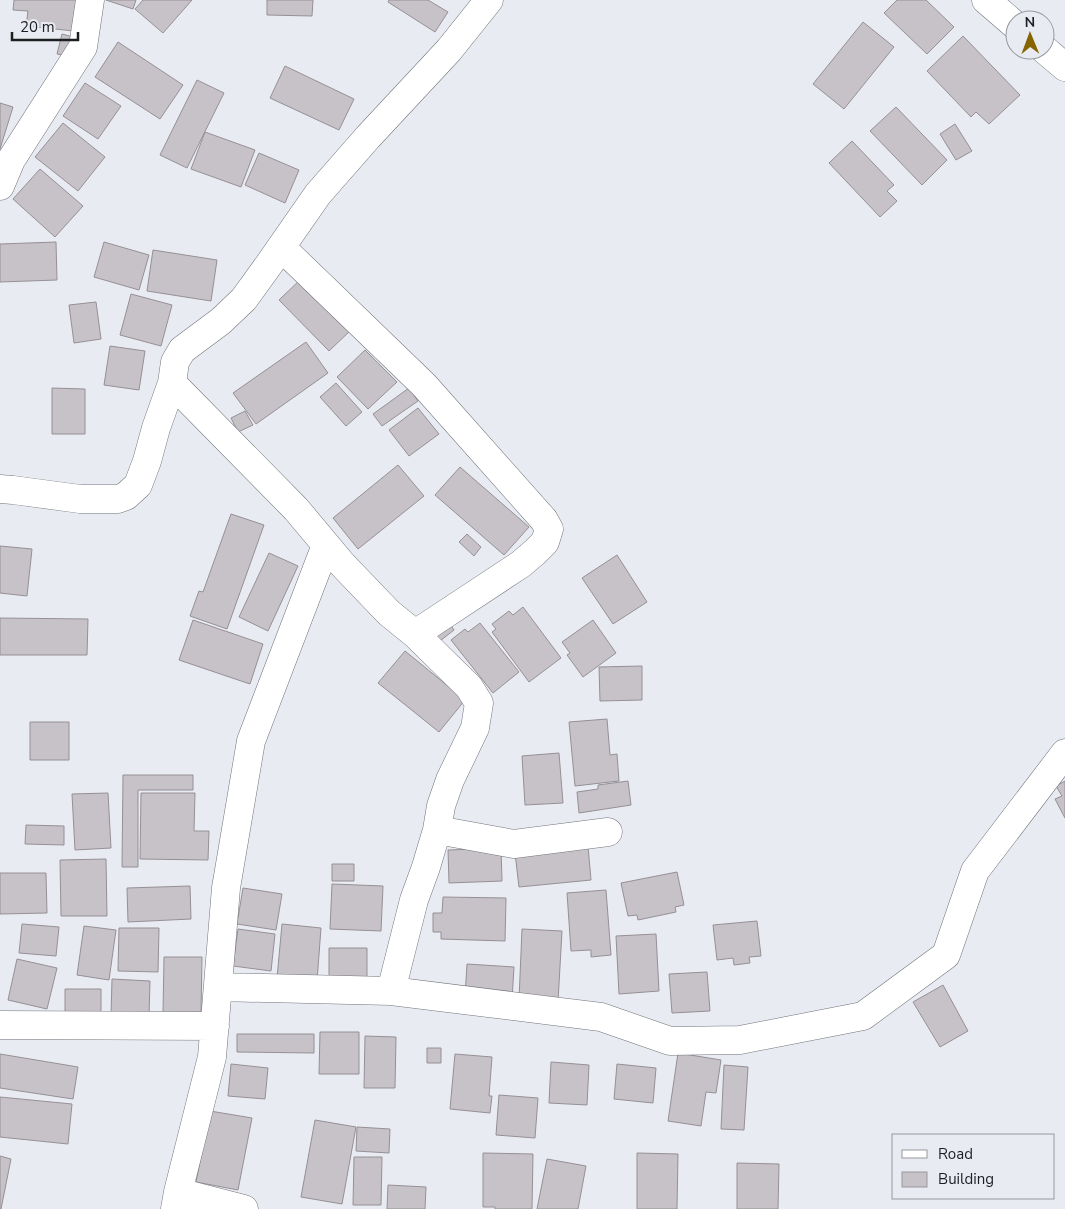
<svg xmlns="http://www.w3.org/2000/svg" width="1065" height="1209" font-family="'Nunito Sans',sans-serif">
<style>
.building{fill:#c7c2c7;stroke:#959095}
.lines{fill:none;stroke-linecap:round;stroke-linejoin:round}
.minor-casing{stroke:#71747a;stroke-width:29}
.minor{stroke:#fff;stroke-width:28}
</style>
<rect width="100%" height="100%" fill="#e9ebf2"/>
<!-- building -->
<path class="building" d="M14,0H77L74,31L26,26L28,11L13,10Z
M106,0H136L133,9Z
M143,0H192L163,33L135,9Z
M267,0H313L312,16L267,15Z
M389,0H428L448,12L435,32L388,2Z
M897,0H926L954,27L927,54L884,13Z
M863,22L894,47L844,109L813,84Z
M62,34L77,38L72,57L57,54Z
M963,36L1020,95L989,124L976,112L971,117L927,71Z
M118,42L183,85L160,119L95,77Z
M285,66L354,99L339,130L270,98Z
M197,80L224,93L187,168L160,155Z
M85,83L121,106L98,139L63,116Z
M0,103L13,107L0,149Z
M896,107L947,160L922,185L870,131Z
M63,123L105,157L78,191L35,157Z
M955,124L972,151L956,160L940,134Z
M205,132L255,150L241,187L191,169Z
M852,141L894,185L887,191L897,201L880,217L829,163Z
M259,153L299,170L285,203L245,185Z
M40,169L83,206L55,237L13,199Z
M56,242L57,280L0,282V244Z
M104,242L149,255L139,290L94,277Z
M153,250L217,260L211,301L147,291Z
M302,278L352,329L329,351L279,300Z
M131,294L172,305L161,346L120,335Z
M96,302L101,339L74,343L69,305Z
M306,342L328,373L256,424L233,393Z
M110,346L145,351L139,390L104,385Z
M365,350L397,382L368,409L337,377Z
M336,383L362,412L346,426L320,397Z
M52,388L85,389V434H52Z
M409,388L418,401L382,426L373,414Z
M418,408L439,434L409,456L389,430Z
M245,411L253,425L238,432L231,418Z
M398,465L424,496L358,549L333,518Z
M460,467L529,527L504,555L435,495Z
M231,514L264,525L227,629L190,616L199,591L203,592Z
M467,534L481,547L474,556L459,542Z
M0,546L32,549L27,596L0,593Z
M269,553L298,566L268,631L239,617Z
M617,555L647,602L613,624L582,578Z
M523,607L561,658L529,682L492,632L496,629L492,624L509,611L513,615Z
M0,618L88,619L87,655H0Z
M193,620L263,644L250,684L179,660Z
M593,620L616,653L583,677L567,655L570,653L562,642Z
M448,621L454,630L440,641L433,631Z
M480,623L519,672L493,693L451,640L465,629L468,632Z
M405,651L465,700L439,732L378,683Z
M642,666V700L600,701L599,667Z
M607,719L610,755L617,754L619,781L575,786L569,722Z
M30,722H69V760H30Z
M559,753L563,803L525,805L522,756Z
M123,775H193V790H138V867H122Z
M628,781L631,805L579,813L577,792L598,789V785Z
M1065,781V818L1055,799L1062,796L1056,786Z
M108,793L111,848L75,850L72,794Z
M141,793H195L194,831H209L208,860L140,859Z
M26,825L64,826V845L25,844Z
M588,846L591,880L519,887L515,853Z
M501,848L502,881L449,883L448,850Z
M106,859L107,916H61L60,860Z
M332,864H354V881H332Z
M677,872L684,905L675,907L676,912L638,920L637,915L628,916L621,883Z
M0,873H46L47,913L0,914Z
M332,884L383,886L381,931L330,929Z
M190,886L191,919L128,922L127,888Z
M243,888L282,894L276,930L237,924Z
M606,890L611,955L591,957V950L571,951L567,893Z
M443,897L506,898L505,941L441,939V932H433V913H442Z
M757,921L761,956L749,957L750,963L734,965L733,958L717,960L713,925Z
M22,924L59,927L56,956L19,953Z
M282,924L321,928L317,981L277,978Z
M84,926L116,930L109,980L77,975Z
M119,928H159L158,972L118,971Z
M238,929L275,934L271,971L233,966Z
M522,929L562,931L558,1002L519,1000Z
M656,934L659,991L619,994L616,936Z
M329,948H367V989H329Z
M164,957H202L201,1014L163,1013Z
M17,959L57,968L47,1009L8,1000Z
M467,964L514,967L512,1000L465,997Z
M707,972L710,1011L672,1013L669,974Z
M112,979L150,981L149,1017L111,1016Z
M943,985L968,1031L940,1047L913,1002Z
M65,989H101V1022H65Z
M320,1032H359V1074H319Z
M237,1034H314V1053L237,1052Z
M365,1036L396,1037L395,1088H364Z
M427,1048H441V1063H427Z
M678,1053L721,1060L716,1093L706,1092L701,1126L668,1121Z
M0,1054L78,1067L73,1099L0,1088Z
M455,1054L492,1057L489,1096H492L490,1113L450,1109Z
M551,1062L589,1065L587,1105L549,1103Z
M231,1064L268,1068L265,1099L228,1096Z
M617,1064L656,1068L653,1103L614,1099Z
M724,1065L748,1067L744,1130L721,1129Z
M499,1095L538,1098L535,1138L496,1135Z
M0,1097L72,1104L68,1144L0,1137Z
M210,1111L252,1118L238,1190L196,1182Z
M315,1120L356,1127L342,1204L301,1197Z
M357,1127L390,1129L389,1153L356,1151Z
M483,1153L533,1154L532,1209H495V1207H483Z
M637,1153L678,1154L677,1209H637Z
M0,1156L11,1159L1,1209H0Z
M354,1157H382L381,1205H353Z
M547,1159L586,1166L578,1209H537Z
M737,1163L779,1164L778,1209H737Z
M388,1185L426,1187L425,1209H387Z"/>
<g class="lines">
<defs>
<path id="minor" d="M986,0L1015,25
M1045,50L1065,67
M0,186L11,160L83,47L90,0
M281,247L424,385L544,520L549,529L545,542L535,552L521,564L415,634
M172,383L296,509L342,564L389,613L415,634L469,687L479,703L475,728L450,780L441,806L437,830L426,867L414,900L391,991
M0,489L13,490L80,499H118L126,496L138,485L147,461L156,428L172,383L175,362L182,350L221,321L244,299L270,263L318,194L368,137L449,50L489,0
M437,830L514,844L608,832
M218,987L391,991L601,1017L670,1041L740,1040L863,1016L946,955L975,871L1065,753
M0,1025L215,1026
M178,1192L244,1209
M175,1209L178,1192L212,1057L226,888L251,741L326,545"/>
</defs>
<!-- minor casing -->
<use href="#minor" class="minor-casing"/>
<!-- minor -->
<use href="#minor" class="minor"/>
</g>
<!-- legend -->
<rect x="892" y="1134" width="162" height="65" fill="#e9ebf2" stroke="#97999e"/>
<rect x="902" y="1150" width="25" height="8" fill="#ffffff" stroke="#97999e"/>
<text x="938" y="1159" font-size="15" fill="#1d1e21">Road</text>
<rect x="902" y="1172" width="25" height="15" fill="#c7c2c7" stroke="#97999e"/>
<text x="938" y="1184" font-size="15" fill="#1d1e21">Building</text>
<!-- north arrow -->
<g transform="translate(1030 35) rotate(359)"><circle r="24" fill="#e9ebf2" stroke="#97999e"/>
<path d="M0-4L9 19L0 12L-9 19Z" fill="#866500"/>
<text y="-8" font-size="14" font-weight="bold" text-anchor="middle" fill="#1d1e21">N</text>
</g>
<!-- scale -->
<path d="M12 32v8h66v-8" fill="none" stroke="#1d1e21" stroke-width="2.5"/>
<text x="20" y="32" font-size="15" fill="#1d1e21" stroke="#e9ebf2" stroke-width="4" paint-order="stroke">20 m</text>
</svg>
